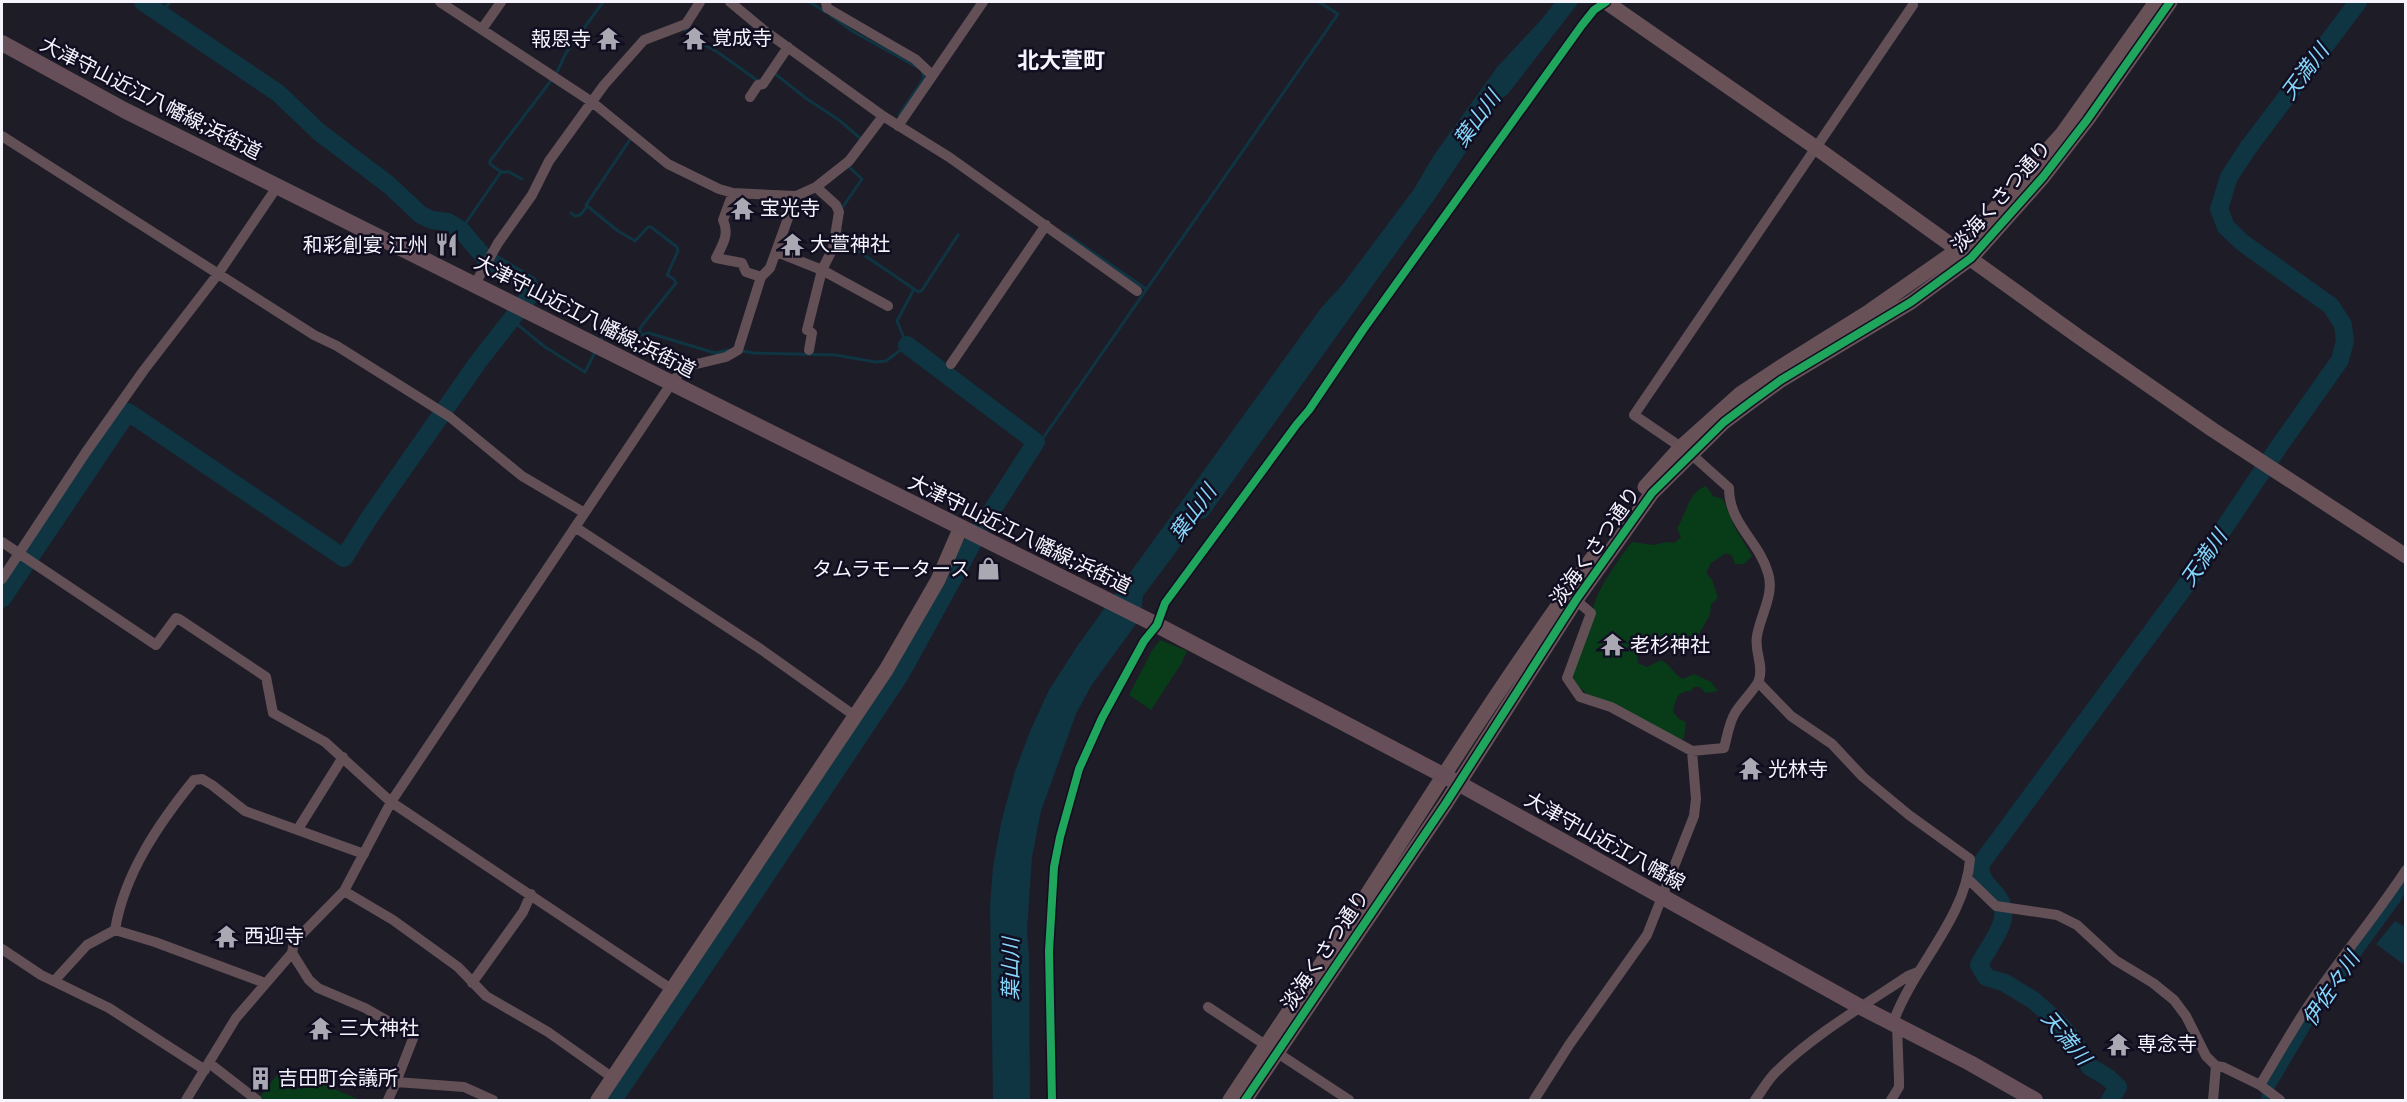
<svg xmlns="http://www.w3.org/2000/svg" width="2407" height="1102" font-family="'Space Grotesk','Noto Sans JP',sans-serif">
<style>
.green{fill:#083c19}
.water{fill:#0f3442}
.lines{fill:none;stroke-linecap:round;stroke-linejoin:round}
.stream{stroke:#0f3442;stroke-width:3}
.river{stroke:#0f3442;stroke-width:18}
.street{stroke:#625056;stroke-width:10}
.secondary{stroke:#685258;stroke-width:15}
.primary{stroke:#664f58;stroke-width:16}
.cycleway-casing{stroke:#120e22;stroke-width:11}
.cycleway{stroke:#20a55d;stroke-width:8}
.labels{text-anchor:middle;stroke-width:5;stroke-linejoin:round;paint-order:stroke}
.poi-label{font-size:20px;fill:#f5f4fd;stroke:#120e22;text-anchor:start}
.street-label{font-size:20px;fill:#f5f4fd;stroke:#120e22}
.water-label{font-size:21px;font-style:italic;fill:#84d7fb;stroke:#120e22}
.quarter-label{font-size:22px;font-weight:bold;fill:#f5f4fd;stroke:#120e22}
</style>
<rect width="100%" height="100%" fill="#1e1c27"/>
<!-- green -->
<path class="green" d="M1706,486L1713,496L1723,499L1735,528L1752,556L1744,564H1735L1732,556L1726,553L1711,563L1706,573L1712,580L1718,598L1711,604L1710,615L1694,642L1681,641L1673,647L1654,640L1639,644L1637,654L1638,663L1647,667L1661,660C1671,665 1673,674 1683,679L1694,674L1711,682L1718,691L1705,693L1701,687H1694L1691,691C1676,692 1676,698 1673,712L1679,719L1686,722L1684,738L1680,741L1587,694L1579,687L1572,676L1594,610C1591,598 1623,553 1632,542L1654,545L1667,542L1674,543L1681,537L1677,528C1686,515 1689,491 1706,486Z
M1160,640L1187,651L1181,664L1151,710L1129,695L1153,649Z
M283,1067L360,1100H265L260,1097Z"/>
<!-- water -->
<path class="water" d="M1555,2H1579L1508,94L1501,99L1434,200L1210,513L1206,518C1199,519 1192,523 1191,532L1143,596L1141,613L1136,624L1091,686L1076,714L1041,811L1032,857L1027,931L1029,957L1030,1100H993L990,905L993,867L1001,823L1015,771L1031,729L1049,690L1078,645L1321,308L1343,284L1414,189L1434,155L1498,66L1541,20Z
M2405,874V892L2400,902L2321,1010L2268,1100H2261L2262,1091L2317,999Z
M2395,921L2405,927V960L2403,964L2376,944Z
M2119,1080L2127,1086L2117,1100H2104Z"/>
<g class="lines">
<!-- stream -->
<path class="stream" d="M810,2L825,12
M161,14L170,2
M830,15L852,31L917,67
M689,26L686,31L687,35L719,53L758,81
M774,73L807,99L839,120L861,139
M900,119L899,115L924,78L922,71
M631,138L586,205L618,231L635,241L648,227H651L677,247L678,251L667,275L674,279L676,283L640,328V335
M502,172H509L522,179
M842,208L862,179L847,165
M571,213L575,216L580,215L587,207
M461,230L501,172L490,164V161L556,74L566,53L603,2
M841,230L842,240L914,289
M1066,234L1146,289
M512,320L545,347L585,372L596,350
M600,342L604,334L633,337L649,333L715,353L729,350
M741,351L754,353L836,355L875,362L886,361L907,345L897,321L914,289L919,292L922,290L958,235
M1036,442L1041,441L1338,14L1319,2"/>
<!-- river -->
<path class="river" d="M2,599L128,412L344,558L369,518L478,362L528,298L529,284L485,258L461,230L448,222L432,220L421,215L389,185L319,132L278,93L143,2
M613,1100L751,898L900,675L982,526L1036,442L907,345
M2110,1100L2118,1087L2107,1077L2090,1067L2070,1036L2056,1020L2033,1000L2005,983L1986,977L1979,965C1990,942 2017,917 1995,893C1986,884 1981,879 1980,865L2183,589L2280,445L2340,360L2345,341L2343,325L2331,306L2243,243L2226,227L2219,209L2229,177L2248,148L2358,2"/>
<!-- street -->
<path class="street" d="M440,2L592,102L668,164L719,189L733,193L796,196L816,187L849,161L883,116
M730,2L765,31L883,116L949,157L1137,291
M826,2L827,8L915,59L932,75
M482,29L501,2
M750,97L758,85L763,84L788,47
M898,126L983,2
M2,136L314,335L337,346L450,417L522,476L583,512
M733,193L723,220C730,235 722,245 716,258L742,263L746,272L761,277
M777,252L822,270L888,306
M475,284L498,243L532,195L549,161L604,85L644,40L686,24L700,2
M809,350L812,333L807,330L822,270L833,248L839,212L836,205L816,187
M951,364L1046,225
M575,527L762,650L855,716
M2,542L156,645L176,618L179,619L266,677L273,713L325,742L391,802L671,989
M2,579L86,452L144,370L218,274L277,187
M1571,596L1591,613L1567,678L1580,697L1611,707L1692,751L1724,748C1727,737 1729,723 1735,713C1740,704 1757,687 1759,680C1764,664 1754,652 1757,636C1760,616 1775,594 1768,573C1759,541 1729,524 1729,488L1691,454L1634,415L1913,5
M1759,683L1791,716L1832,744L1863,777L1909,815L1970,859C1966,918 1912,968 1893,1023
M298,829L343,757
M1968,879L1996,906L2057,915L2077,925L2115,960L2153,983L2174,1000L2186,1016L2206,1056L2216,1066L2223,1067L2260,1085L2280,1100
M344,891L393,920L458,967L486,996L548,1032L613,1078
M115,930L155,942L265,983
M2,949L41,975L109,1008L205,1070
M292,953L309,980L318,988L365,1008L414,1036L396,1082L464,1087L493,1100
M55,980L87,945L115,930C124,874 159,823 194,780L202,779L212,785L245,811L364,854
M472,983L523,912L531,894
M1208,1007L1349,1100
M209,1063L257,1100
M2260,1085C2274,1062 2288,1037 2303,1014C2335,964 2374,919 2406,870
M186,1100L236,1018L292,953L294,942L344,891L391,802L671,384L684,367L726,357L738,350L761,277L770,268L796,196
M388,1100L396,1082
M1534,1100L1569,1045L1647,935L1694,816L1696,799L1692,751
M1755,1100C1762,1091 1768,1079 1777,1071C1812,1036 1866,1004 1908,976L1918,972
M1891,1100L1899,1087V1080L1897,1025
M2213,1100L2216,1066"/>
<!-- secondary -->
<path class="secondary" d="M1606,2L1815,147L2079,337L2213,430L2406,556
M1645,487L1681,447L1740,394L1790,361L1870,311L1959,249L2062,134L2156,2
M598,1100L886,670L938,580L961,527
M1230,1100C1273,1034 1318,970 1361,904C1438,784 1514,664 1599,549
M1245,1100L1446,803L1576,600L1652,493L1724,422L1752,401L1781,380L1911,302L1971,258L2043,177L2087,120L2170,2"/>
<!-- primary -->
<path class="primary" d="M2,43L124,110L1157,625L1458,783L1855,1004L1970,1063L2035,1100"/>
<defs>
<path id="cycleway" d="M1052,1100L1049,951L1054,867L1060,837L1079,769L1102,718L1144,641L1157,625L1165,603L1297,424L1309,410L1363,330L1582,25L1594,10L1606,2
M1245,1100L1446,803L1576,600L1652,493L1724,422L1752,401L1781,380L1911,302L1971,258L2043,177L2087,120L2170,2"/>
</defs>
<!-- cycleway casing -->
<use href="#cycleway" class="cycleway-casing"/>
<!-- cycleway -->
<use href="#cycleway" class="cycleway"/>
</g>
<!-- icons -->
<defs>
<symbol id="temple-bare" viewBox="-9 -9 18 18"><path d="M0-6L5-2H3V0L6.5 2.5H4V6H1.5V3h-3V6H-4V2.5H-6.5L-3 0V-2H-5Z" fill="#aaa8b2" stroke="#120e22" stroke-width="2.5" paint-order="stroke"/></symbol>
<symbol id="restaurant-bare" viewBox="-9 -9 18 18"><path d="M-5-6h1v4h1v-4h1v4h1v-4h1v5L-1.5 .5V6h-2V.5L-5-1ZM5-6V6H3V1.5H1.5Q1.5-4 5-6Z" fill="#aaa8b2" stroke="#120e22" stroke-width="2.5" paint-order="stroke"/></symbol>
<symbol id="shop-bare" viewBox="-9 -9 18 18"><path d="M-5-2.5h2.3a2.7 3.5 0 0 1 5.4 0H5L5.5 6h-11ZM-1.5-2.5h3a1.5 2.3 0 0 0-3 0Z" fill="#aaa8b2" stroke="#120e22" stroke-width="2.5" paint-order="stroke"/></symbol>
<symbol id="building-bare" viewBox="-9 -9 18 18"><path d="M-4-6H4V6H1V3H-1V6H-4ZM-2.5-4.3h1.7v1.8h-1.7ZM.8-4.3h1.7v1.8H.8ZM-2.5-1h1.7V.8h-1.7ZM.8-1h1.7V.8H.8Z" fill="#aaa8b2" stroke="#120e22" stroke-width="2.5" paint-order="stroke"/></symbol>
</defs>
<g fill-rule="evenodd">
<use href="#temple-bare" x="678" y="22" width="33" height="33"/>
<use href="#temple-bare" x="592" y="22" width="33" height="33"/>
<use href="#temple-bare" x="726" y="192" width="33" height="33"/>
<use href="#temple-bare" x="776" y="228" width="33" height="33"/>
<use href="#restaurant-bare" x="430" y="228" width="33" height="33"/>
<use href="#shop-bare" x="972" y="552" width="33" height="33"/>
<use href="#temple-bare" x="1596" y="628" width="33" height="33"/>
<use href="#temple-bare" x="1734" y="752" width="33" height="33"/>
<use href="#temple-bare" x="210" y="920" width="33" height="33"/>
<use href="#temple-bare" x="304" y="1012" width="33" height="33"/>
<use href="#temple-bare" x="2102" y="1028" width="33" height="33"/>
<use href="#building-bare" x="244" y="1062" width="33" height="33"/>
</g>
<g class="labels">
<!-- poi labels -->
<g class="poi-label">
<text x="712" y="45">覚成寺</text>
<text x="591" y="46" text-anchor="end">報恩寺</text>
<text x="760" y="215">宝光寺</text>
<text x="810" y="251">大萱神社</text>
<text x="428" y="252" text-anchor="end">和彩創宴 江州</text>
<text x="970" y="576" text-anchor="end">タムラモータース</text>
<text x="1630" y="652">老杉神社</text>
<text x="1768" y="776">光林寺</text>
<text x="244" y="943">西迎寺</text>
<text x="339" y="1035">三大神社</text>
<text x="2137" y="1051">専念寺</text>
<text x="278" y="1085">吉田町会議所</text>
</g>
<!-- street labels -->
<g class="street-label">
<text transform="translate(151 98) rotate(27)" y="7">大津守山近江八幡線;浜街道</text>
<text transform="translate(2001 196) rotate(-49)" y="7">淡海くさつ通り</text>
<text transform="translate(585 316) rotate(27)" y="7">大津守山近江八幡線;浜街道</text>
<text transform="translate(1020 534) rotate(26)" y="7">大津守山近江八幡線;浜街道</text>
<text transform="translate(1595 546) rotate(-55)" y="7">淡海くさつ通り</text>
<text transform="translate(1605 841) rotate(29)" y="7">大津守山近江八幡線</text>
<text transform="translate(1325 950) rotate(-56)" y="7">淡海くさつ通り</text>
</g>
<!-- water labels -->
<g class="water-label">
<text transform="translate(2305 72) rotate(-53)" y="7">天満川</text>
<text transform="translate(1477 119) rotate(-54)" y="7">葉山川</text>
<text transform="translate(1193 513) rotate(-54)" y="7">葉山川</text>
<text transform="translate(2204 558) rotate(-55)" y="7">天満川</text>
<text transform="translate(1011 969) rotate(-90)" y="7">葉山川</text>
<text transform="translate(2331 989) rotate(-56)" y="7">伊佐々川</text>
<text transform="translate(2066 1038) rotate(50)" y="7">天満川</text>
</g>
<!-- quarter labels -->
<g class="quarter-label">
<text x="1061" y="68">北大萱町</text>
</g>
</g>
<!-- border -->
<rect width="2407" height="1102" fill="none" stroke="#f5f4fd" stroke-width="6"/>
</svg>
